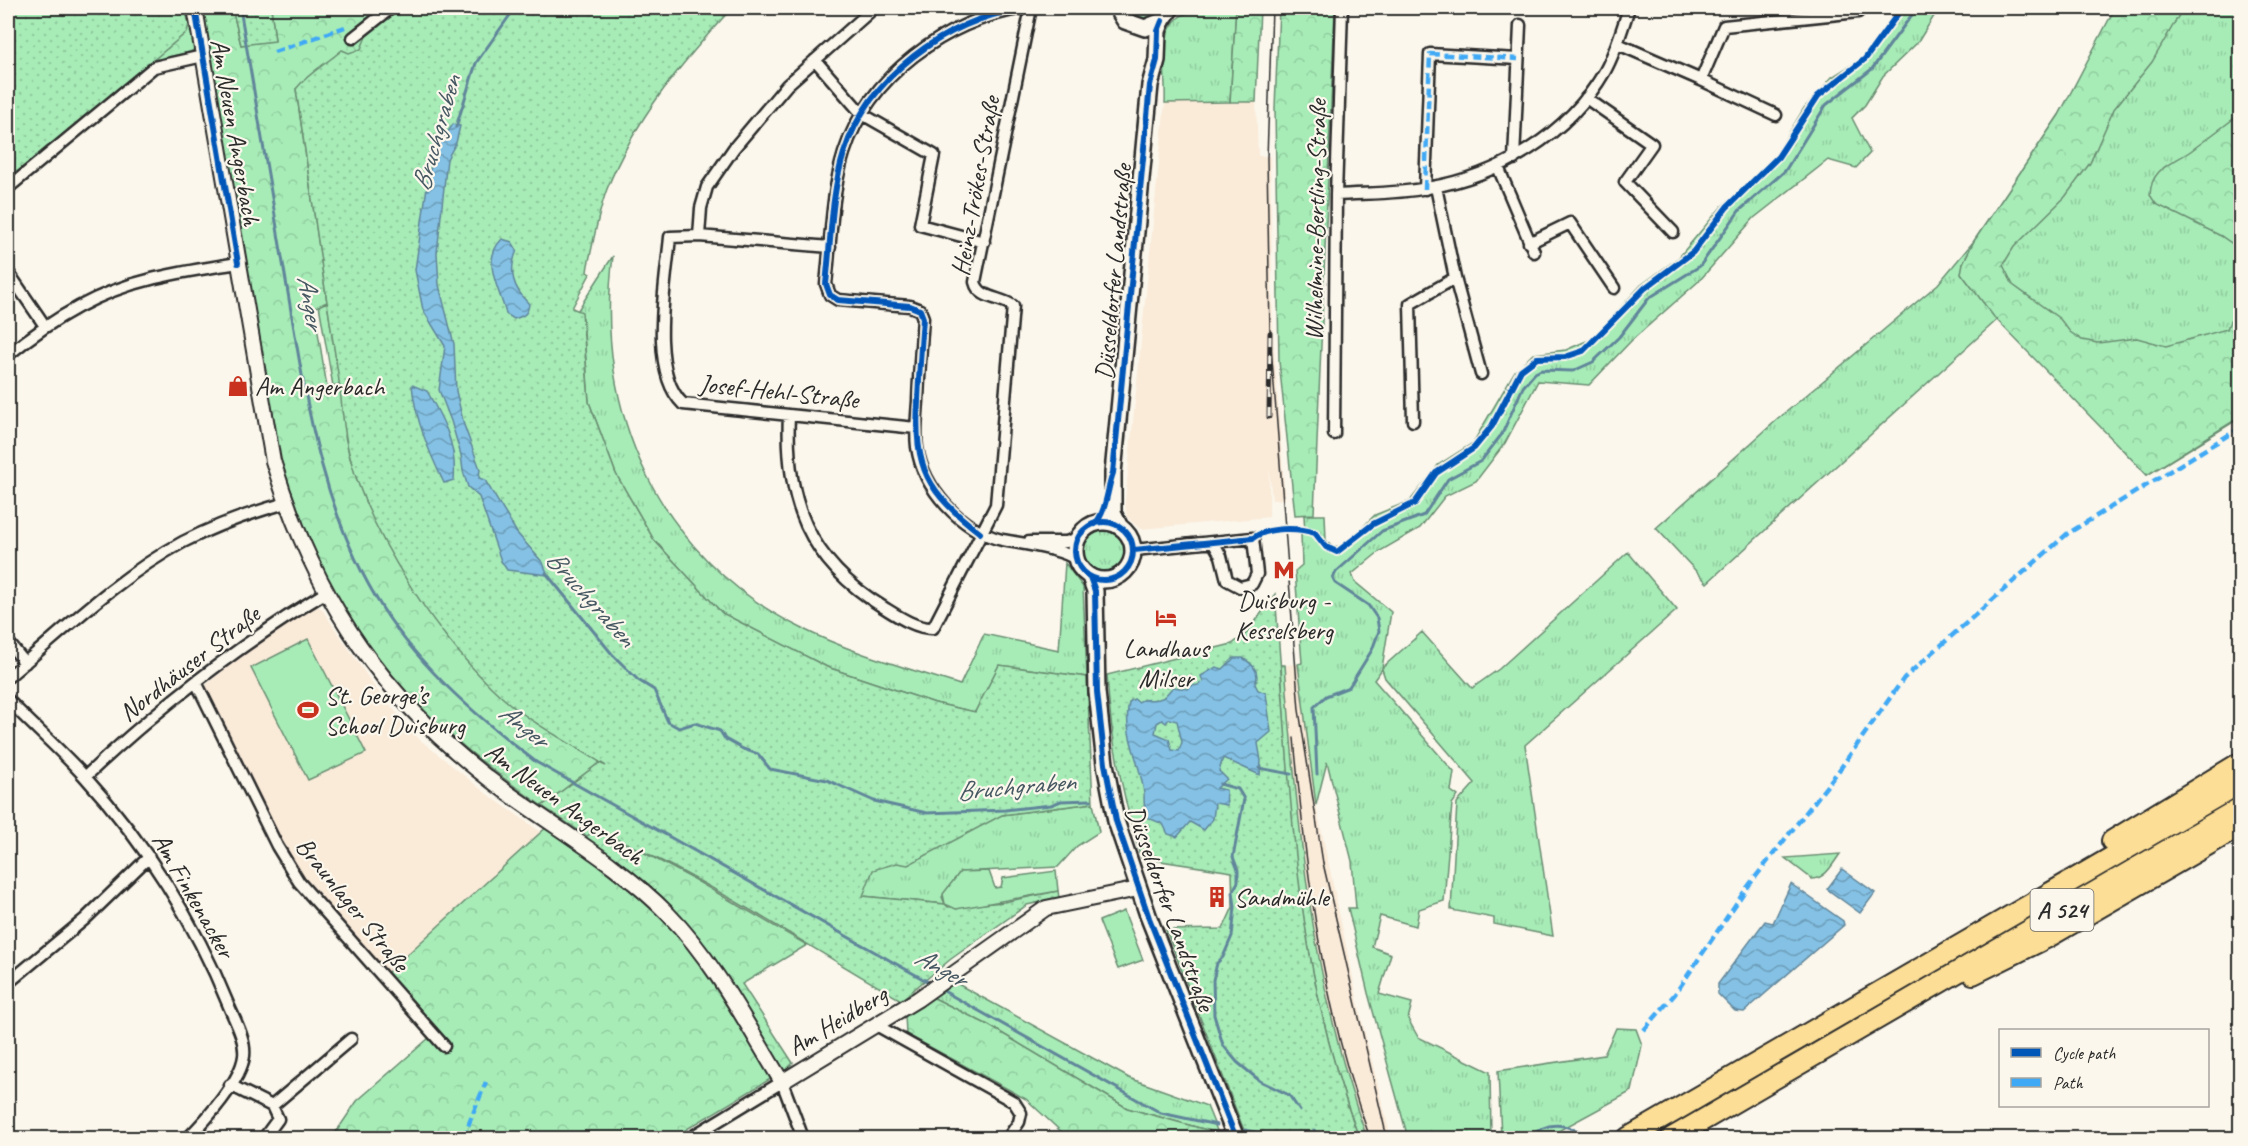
<svg xmlns="http://www.w3.org/2000/svg" width="2248" height="1146" font-family="Caveat,sans-serif">
<style>
.built{fill:#faead8}
.grass{fill:url(#grass-tufts);stroke:#698c71;stroke-width:1.5}
.forest{fill:url(#forest-crowns);stroke:#698c71;stroke-width:1.5}
.park{fill:url(#park-dots);stroke:#698c71;stroke-width:1.5}
.pitch{fill:#a7ecb7;stroke:#698c71;stroke-width:1.5}
.water{fill:url(#water-waves);stroke:#60859a;stroke-width:1.5;fill-rule:evenodd}
.lines{fill:none;stroke-linecap:round;stroke-linejoin:round}
.stream{stroke:#60859a;stroke-width:3}
.minor-casing{stroke:#2b2b2b;stroke-width:15}
.tertiary-casing{stroke:#2b2b2b;stroke-width:18}
.secondary-casing{stroke:#2b2b2b;stroke-width:20}
.motorway-casing{stroke:#2b2b2b;stroke-width:24}
.minor{stroke:#fbf7ec;stroke-width:10}
.tertiary{stroke:#fbf7ec;stroke-width:14}
.secondary{stroke:#fbf7ec;stroke-width:15}
.motorway{stroke:#fcde96;stroke-width:20}
.tram{stroke:#2b2b2b;stroke-width:1.5}
.rail-casing{stroke:#2b2b2b;stroke-width:5}
.rail{stroke:#fbf7ec;stroke-width:3;stroke-dasharray:9;stroke-linecap:butt}
.quiet{stroke:#3fa9f5;stroke-width:4.5;stroke-dasharray:9 4.5;stroke-linecap:butt}
.cycleway-casing{stroke:#fbf7ec;stroke-width:10}
.cycleway{stroke:#0057b8;stroke-width:6}
.labels{text-anchor:middle;stroke-width:4.5;stroke-linejoin:round;paint-order:stroke}
.shield{fill:#fbf7ec;stroke:#696865;stroke-width:1.5}
.shield-label{font-size:24px;font-weight:bold;fill:#2b2b2b}
.street-label{font-size:26px;fill:#2b2b2b;stroke:#fbf7ec}
.poi-label{font-size:26px;fill:#2b2b2b;stroke:#fbf7ec;text-anchor:start}
.water-label{font-size:27px;font-style:italic;fill:#465862;stroke:#fbf7ec}
</style>
<defs>
<pattern id="grass-tufts" width="24" height="20" patternUnits="userSpaceOnUse" patternTransform="scale(1.5)"><rect width="24" height="20" fill="#a7ecb7"/><path d="M3 7l-1-3M5 7V3M7 7l1-3M15 17l-1-3M17 17v-4M19 17l1-3" fill="none" stroke="#90cb9e"/></pattern>
<pattern id="forest-crowns" width="20" height="18" patternUnits="userSpaceOnUse" patternTransform="scale(1.5)"><rect width="20" height="18" fill="#a7ecb7"/><path d="M2 6a3 3 0 1 1 6 0M12 15a3 3 0 1 1 6 0" fill="none" stroke="#90cb9e"/></pattern>
<pattern id="park-dots" width="8" height="8" patternUnits="userSpaceOnUse" patternTransform="scale(1.5)"><rect width="8" height="8" fill="#a7ecb7"/><path d="M2 2h.1M6 6h.1" fill="none" stroke="#90cb9e" stroke-width="1.8" stroke-linecap="round"/></pattern>
<pattern id="water-waves" width="16" height="10" patternUnits="userSpaceOnUse" patternTransform="scale(1.5)"><rect width="16" height="10" fill="#84c1e4"/><path d="M0 5q4-4 8 0t8 0" fill="none" stroke="#6c9db9"/></pattern>
</defs>
<rect width="100%" height="100%" fill="#fbf7ec"/>
<filter id="ink" filterUnits="userSpaceOnUse"><feTurbulence type="fractalNoise" baseFrequency=".0167" numOctaves="2"/><feDisplacementMap in="SourceGraphic" scale="12" xChannelSelector="R" yChannelSelector="G"/><feConvolveMatrix kernelMatrix="1 2 1 2 8 2 1 2 1" color-interpolation-filters="sRGB"/></filter>
<g filter="url(#ink)">
<!-- built -->
<path class="built" d="M1256,102L1258,156H1270L1273,335L1285,499L1272,500L1269,469V517L1140,529L1127,517L1125,502L1165,103Z
M316,606L321,608L376,689L419,739L487,794L541,832L387,973L293,864L207,694L206,685L219,674L258,643Z
M1298,664L1316,805L1364,1029L1391,1138H1367L1335,1035L1321,977L1304,873L1292,759L1285,665Z"/>
<!-- grass -->
<path class="grass" d="M1124,8H1167L1152,21L1131,18Z
M1192,8H1236L1230,102L1165,103C1167,75 1154,18 1192,12Z
M1898,8H1939L1918,42L1883,76L1865,105L1852,118L1870,153L1856,168L1828,160L1754,218L1700,280L1631,341L1589,385L1538,381L1505,443L1476,481L1445,496L1420,528L1380,551L1352,574L1355,582L1391,612L1382,668L1422,632L1472,688L1499,669L1628,552L1677,610L1525,745L1553,936L1494,924V918L1451,910L1457,803L1475,783L1385,678L1382,669L1374,680L1454,772L1451,791L1458,796L1452,804L1444,901L1419,909L1416,926L1380,916L1372,947L1391,954L1379,994L1412,1003L1408,1019L1418,1037L1490,1072L1491,1138H1408L1368,993L1348,908H1356L1352,861L1327,762L1316,805L1298,664L1302,663L1295,571L1302,565L1301,534L1305,533L1304,515H1325L1326,540L1334,547L1345,544L1375,515L1410,501L1438,465L1473,443L1515,371L1533,354L1566,350L1591,339L1641,285L1679,257L1722,206L1771,162L1804,108L1832,77L1862,58Z
M2119,8H2240V418L2147,475L1961,273L1997,320L1707,583L1656,528L1778,419L1938,284L1974,241L2059,115Z
M613,256C593,411 658,557 801,628C851,653 907,668 960,685L984,634L1059,650L1065,563L1083,587L1087,677L999,665L975,712L935,703L827,667L722,613L654,540L616,474L589,402L583,318L565,321L578,310Z
M327,302L340,384L333,386L319,305Z
M414,406L1002,815L1093,803L1099,832L1077,846L1058,867L960,872L942,897L945,904L862,896Z
M1082 551a23 23 0 1 1 46 0a23 23 0 1 1-46 0Z
M1840,854C1832,865 1826,878 1812,879L1785,858Z
M954,982L1129,1078L1207,1106L1218,1133L1127,1108L988,1025L932,997Z
M1616,1028L1636,1029L1642,1045L1632,1091L1560,1130L1554,1138H1501L1498,1071L1604,1055Z"/>
<!-- forest -->
<path class="forest" d="M101,8H232L241,45L275,40L271,8H414L380,41L296,89L327,302L314,308L327,387L371,378L345,436L350,458L370,511L386,544L446,636L533,719L678,810L599,763L542,806C471,756 404,702 356,629C321,576 298,514 279,454L205,44L190,52L155,60L8,184V95Z
M1236,8H1260L1256,102H1230Z
M1279,8H1335L1314,514L1295,515L1279,361L1275,108Z
M2115,8H2183L2152,62L2114,109L2090,163L2065,197L2014,247L2003,265L2013,285L2060,319L2070,332L2082,340L2098,343L2137,338L2166,346L2227,329L2230,321L2240,318V417L2147,475L1994,317L1961,273L1963,263L1974,241L2059,115Z
M2240,114V249L2221,236L2156,204L2150,195C2151,167 2173,164 2192,150C2208,138 2224,126 2240,114Z
M1281,665H1285C1297,826 1312,985 1367,1138H1359C1302,986 1289,826 1281,665Z
M550,824L574,841L596,830L628,844L695,880L807,945L742,984L793,1063L787,1069L672,1138H332L357,1101L437,1031L387,973Z
M932,997L988,1025L1127,1108L1218,1133V1138H1068L1026,1099L906,1034L905,1014Z"/>
<!-- park -->
<path class="park" d="M8,8H185L189,24L187,32L8,181Z
M232,8H271L275,41L241,45Z
M398,8H732C682,62 635,119 607,189C598,213 594,240 588,265L587,272L590,274L572,308L582,312L589,402L616,474L654,540L722,613L827,667L935,703L975,712L999,665L1087,677L1093,803L1002,815L908,865L897,863L873,870L863,896L945,904L948,907L1004,902L1058,891L1059,898L1027,905L951,959L901,1000C802,943 700,874 596,830L587,836L542,806L599,763L606,766C572,744 534,725 504,699C441,643 371,538 350,457C342,427 342,397 337,367C322,274 310,182 296,89C309,72 326,64 342,50L349,53L361,49L367,34Z
M1275,594C1291,783 1291,957 1359,1138H1247L1166,930L1223,929L1233,907L1232,872L1141,858C1123,798 1110,738 1107,675L1232,644L1247,633Z"/>
<!-- pitch -->
<path class="pitch" d="M308,639L366,753L308,780L251,668Z
M989,871L995,888L1001,887L1003,878L1056,871L1058,891L956,909L945,904L943,894L960,872Z
M1124,911L1143,960L1118,969L1099,921Z"/>
<!-- water -->
<path class="water" d="M453,124L460,126L456,143L447,159L437,253L439,285L454,344L456,391L464,425L480,469L479,478L485,480L517,533L543,563L548,575L507,570L501,561L479,497L468,487L463,471L461,455L451,421L439,390L445,346L423,310L415,270L429,173L437,148Z
M502,239L512,242L517,250C508,272 513,288 529,304C528,314 524,316 514,319L506,314C500,289 480,261 502,239Z
M412,385L427,391C444,421 457,445 454,480L444,483C429,452 415,419 412,385Z
M1234,658H1243C1253,664 1261,672 1255,684L1258,690L1266,693L1271,732L1258,743L1261,761L1260,775L1223,758L1219,771L1227,779L1217,788L1226,790L1227,805L1215,803L1213,819L1204,830L1190,822L1177,837L1168,834L1163,824L1146,817C1144,808 1144,802 1144,794C1141,762 1122,734 1129,702L1134,699L1138,702C1146,697 1153,702 1162,698C1166,696 1169,691 1173,687L1188,689L1191,686L1198,685L1203,682L1201,676L1216,667L1223,669ZM1169,719L1177,721L1182,742L1179,751L1172,750L1169,739L1155,733L1157,723L1162,720L1166,723Z
M1842,869L1875,893L1860,913L1827,889Z
M1791,884L1843,921L1844,925L1744,1012L1735,1011L1718,994V984L1765,921L1773,923Z"/>
<g class="lines">
<!-- stream -->
<path class="stream" d="M240,8C255,99 271,190 286,281C305,393 320,511 383,609C423,671 479,718 536,762L932,984
M456,127L476,63L515,8
M546,573L612,654L638,680L654,690L668,722L679,728L695,723L720,731L725,739L743,749L758,754L770,769L827,780L874,801L927,813L1005,810L1051,805L1061,801L1091,800
M1259,768L1291,774
M1317,774L1314,707L1326,696L1349,687L1372,650L1379,631L1377,618L1368,605L1335,583L1333,578L1336,572L1382,531L1424,515L1448,479L1481,461L1502,434L1523,387L1535,373L1541,370L1573,371L1593,362L1619,337L1649,298L1700,266L1739,211L1785,171L1826,105L1872,69L1917,8
M1220,784L1238,789L1244,799L1233,857L1238,870V882L1233,891L1235,907L1232,936L1223,957L1217,963L1213,980L1214,1015L1223,1045L1237,1062L1260,1081L1289,1095L1300,1111
M940,989L1161,1113L1217,1125
M1245,1130L1282,1138
M1314,1130L1318,1138
M1530,1138C1550,1116 1571,1127 1593,1138"/>
<defs>
<path id="minor" d="M1023,8C945,21 869,75 844,153C831,194 831,241 826,284L830,295L838,300L910,306L920,310L923,318C921,346 919,373 918,401C917,416 915,432 917,447C923,489 961,530 1002,540C1019,543 1066,549 1076,560
M353,38L391,8
M1618,44L1701,80L1724,26L1858,12V8
M815,60L862,114L934,155L920,225L984,242
M1701,80L1776,115
M1586,98L1652,144L1625,182L1673,232
M1514,159L1520,25
M1498,167L1534,252
M1436,187L1455,278L1481,374
M8,188L154,67L203,56
M1425,189L1430,54L1518,59
M1336,195C1366,193 1398,194 1427,188C1499,176 1568,135 1605,71C1616,51 1622,29 1629,8
M699,236L701,208L707,187L734,148L787,85L874,8
M1529,243L1570,223L1614,288
M830,247L699,236L670,237C666,282 648,371 683,404L916,428
M8,272L45,326
M8,355C48,322 97,292 148,280C178,272 208,268 238,263
M789,415C785,500 808,561 883,607C896,615 916,629 933,628L996,505L1013,306C1001,297 979,299 975,282L1031,8
M1413,421L1410,304L1455,278
M1334,434L1336,195L1342,8
M1029,542H1066L1079,538
M1134,550L1253,538L1257,574L1252,584L1240,587L1227,580L1221,556L1213,542
M8,642L25,663
M8,677C63,631 118,577 183,542C216,525 250,513 286,503
M196,682L277,846L299,882L444,1046
M8,700C33,726 61,750 85,777C145,843 195,922 228,1004C234,1019 246,1039 244,1056C241,1081 206,1120 188,1138
M85,777C158,708 239,645 325,593
M8,983L85,919L149,857
M876,1025L1014,1102L1021,1113L1019,1122L1008,1138
M230,1085L272,1106L351,1039
M264,1138L278,1119L272,1106
M690,1138L782,1082L803,1138"/>
<path id="tertiary" d="M195,8L273,461C316,603 385,703 505,791C560,831 620,865 668,914C715,962 747,1025 782,1082L918,999L1046,908L1138,889"/>
<path id="secondary" d="M1117,8L1125,21L1145,28L1162,21L1171,8
M1075 551a29 29 0 1 1 58 0a29 29 0 1 1-58 0Z
M1120,527L1113,513V473L1150,85L1157,60L1158,31L1162,21
M1090,577L1095,591L1097,692L1105,764L1116,821L1149,918L1236,1138"/>
<path id="motorway" d="M2112,841L2240,763
M1973,974L2046,938L2240,826
M1628,1138L2240,783
M1672,1138L2240,808"/>
</defs>
<!-- minor casing -->
<use href="#minor" class="minor-casing"/>
<!-- tertiary casing -->
<use href="#tertiary" class="tertiary-casing"/>
<!-- secondary casing -->
<use href="#secondary" class="secondary-casing"/>
<!-- motorway casing -->
<use href="#motorway" class="motorway-casing"/>
<!-- minor -->
<use href="#minor" class="minor"/>
<!-- tertiary -->
<use href="#tertiary" class="tertiary"/>
<!-- secondary -->
<use href="#secondary" class="secondary"/>
<!-- motorway -->
<use href="#motorway" class="motorway"/>
<!-- tram -->
<path class="tram" d="M1272,8L1267,158L1270,333L1299,710L1323,863L1387,1138
M1294,738C1306,875 1323,1009 1370,1138"/>
<defs>
<path id="rail" d="M1269,417L1270,333"/>
</defs>
<!-- rail casing -->
<use href="#rail" class="rail-casing"/>
<!-- rail -->
<use href="#rail" class="rail"/>
<!-- quiet -->
<path class="quiet" d="M274,52L345,27
M1425,189L1430,54L1518,59
M1644,1030L1675,994L1746,889L1840,769L1904,678L2067,534L2240,428
M463,1138L486,1082"/>
<defs>
<path id="cycleway" d="M195,8L238,263
M1075 551a29 29 0 1 1 58 0a29 29 0 1 1-58 0Z
M1095,524C1107,510 1107,489 1113,473L1150,85L1157,60L1158,31L1162,21
M980,533C927,492 914,468 918,402C919,374 921,346 923,318L920,310L910,306L838,300L830,295L826,284C831,241 831,194 844,153C869,75 945,21 1023,8
M1134,550L1253,538C1267,527 1298,527 1315,533L1326,547L1337,552L1373,524L1415,503L1436,473L1474,448L1492,426L1521,370L1537,358L1565,357L1583,351L1645,288L1693,252L1727,207L1778,157L1818,96L1865,59L1902,8
M1090,577L1095,591L1097,692L1105,764L1116,821L1149,918L1236,1138"/>
</defs>
<!-- cycleway casing -->
<use href="#cycleway" class="cycleway-casing"/>
<!-- cycleway -->
<use href="#cycleway" class="cycleway"/>
</g>
</g>
<!-- icons -->
<defs>
<symbol id="shop-bare" viewBox="-9 -9 18 18"><path d="M-5-2.5h2.3a2.7 3.5 0 0 1 5.4 0H5L5.5 6h-11ZM-1.5-2.5h3a1.5 2.3 0 0 0-3 0Z" fill="#c8321e" stroke="#fbf7ec" stroke-width="2.5" paint-order="stroke"/></symbol>
<symbol id="metro-bare" viewBox="-9 -9 18 18"><path d="M-5.5 5V-5H-3L0 0L3-5H5.5V5H3V-.5L0 4L-3-.5V5Z" fill="#c8321e" stroke="#fbf7ec" stroke-width="2.5" paint-order="stroke"/></symbol>
<symbol id="hotel-bare" viewBox="-9 -9 18 18"><path d="M-6-4.5h1.5V1H6V5H4.5V3h-9V5H-6ZM-4 0a1.8 1.8 0 1 1 3.6 0ZM.5 0V-2.5h3Q6-2.5 6 0Z" fill="#c8321e" stroke="#fbf7ec" stroke-width="2.5" paint-order="stroke"/></symbol>
<symbol id="stadium-bare" viewBox="-9 -9 18 18"><path d="M0-5a6.5 5 0 1 0 0 10a6.5 5 0 1 0 0-10ZM-3.5-1.8h7v3.6h-7Z" fill="#c8321e" stroke="#fbf7ec" stroke-width="2.5" paint-order="stroke"/></symbol>
<symbol id="building-bare" viewBox="-9 -9 18 18"><path d="M-4-6H4V6H1V3H-1V6H-4ZM-2.5-4.3h1.7v1.8h-1.7ZM.8-4.3h1.7v1.8H.8ZM-2.5-1h1.7V.8h-1.7ZM.8-1h1.7V.8H.8Z" fill="#c8321e" stroke="#fbf7ec" stroke-width="2.5" paint-order="stroke"/></symbol>
</defs>
<g fill-rule="evenodd">
<use href="#shop-bare" x="223" y="371" width="30" height="30"/>
<use href="#metro-bare" x="1269" y="555" width="30" height="30"/>
<use href="#hotel-bare" x="1151" y="603" width="30" height="30"/>
<use href="#stadium-bare" x="293" y="695" width="30" height="30"/>
<use href="#building-bare" x="1202" y="882" width="30" height="30"/>
</g>
<g class="labels">
<!-- shield labels -->
<rect class="shield" x="2030.5" y="889" width="63" height="42" rx="4.5"/>
<g class="shield-label">
<text x="2062" y="918">A 524</text>
</g>
<!-- street labels -->
<g class="street-label">
<text transform="translate(236 132) rotate(80)" y="9">Am Neuen Angerbach</text>
<text transform="translate(975 186) rotate(-80)" y="9">Heinz-Trökes-Straße</text>
<text transform="translate(1315 220) rotate(-89)" y="9">Wilhelmine-Bertling-Straße</text>
<text transform="translate(1113 272) rotate(-85)" y="9">Düsseldorfer Landstraße</text>
<text transform="translate(779 391) rotate(6)" y="9">Josef-Hehl-Straße</text>
<text transform="translate(189 663) rotate(-38)" y="9">Nordhäuser Straße</text>
<text transform="translate(565 803) rotate(36)" y="9">Am Neuen Angerbach</text>
<text transform="translate(194 895) rotate(60)" y="9">Am Finkenacker</text>
<text transform="translate(353 904) rotate(51)" y="9">Braunlager Straße</text>
<text transform="translate(1171 908) rotate(70)" y="9">Düsseldorfer Landstraße</text>
<text transform="translate(837 1020) rotate(-31)" y="9">Am Heidberg</text>
</g>
<!-- poi labels -->
<g class="poi-label">
<text x="255" y="395">Am Angerbach</text>
<text x="1284" y="609" text-anchor="middle">Duisburg -<tspan x="1284" dy="30">Kesselsberg</tspan></text>
<text x="1166" y="657" text-anchor="middle">Landhaus<tspan x="1166" dy="30">Milser</tspan></text>
<text x="325" y="704">St. George’s<tspan x="325" dy="30">School Duisburg</tspan></text>
<text x="1234" y="906">Sandmühle</text>
</g>
<!-- water labels -->
<g class="water-label">
<text transform="translate(436 133) rotate(-74)" y="9">Bruchgraben</text>
<text transform="translate(311 302) rotate(80)" y="9">Anger</text>
<text transform="translate(591 598) rotate(48)" y="9">Bruchgraben</text>
<text transform="translate(524 725) rotate(39)" y="9">Anger</text>
<text transform="translate(1016 786) rotate(-5)" y="9">Bruchgraben</text>
<text transform="translate(941 967) rotate(29)" y="9">Anger</text>
</g>
</g>
<!-- margin -->
<rect width="2248" height="1146" fill="none" stroke="#fbf7ec" stroke-width="30"/>
<rect x="15" y="15" width="2218" height="1116" fill="none" stroke="#2b2b2b" stroke-width="2" filter="url(#ink)"/>
<!-- legend -->
<rect x="1999" y="1029" width="210" height="78" fill="#fbf7ec" stroke="#a8a59f" stroke-width="1.5"/>
<rect x="2011" y="1048" width="30" height="9" fill="#0057b8" stroke="#a8a59f" stroke-width="1.5"/>
<text x="2053" y="1059" font-size="18" fill="#2b2b2b">Cycle path</text>
<rect x="2011" y="1078" width="30" height="9" fill="#3fa9f5" stroke="#a8a59f" stroke-width="1.5"/>
<text x="2053" y="1089" font-size="18" fill="#2b2b2b">Path</text>
</svg>
